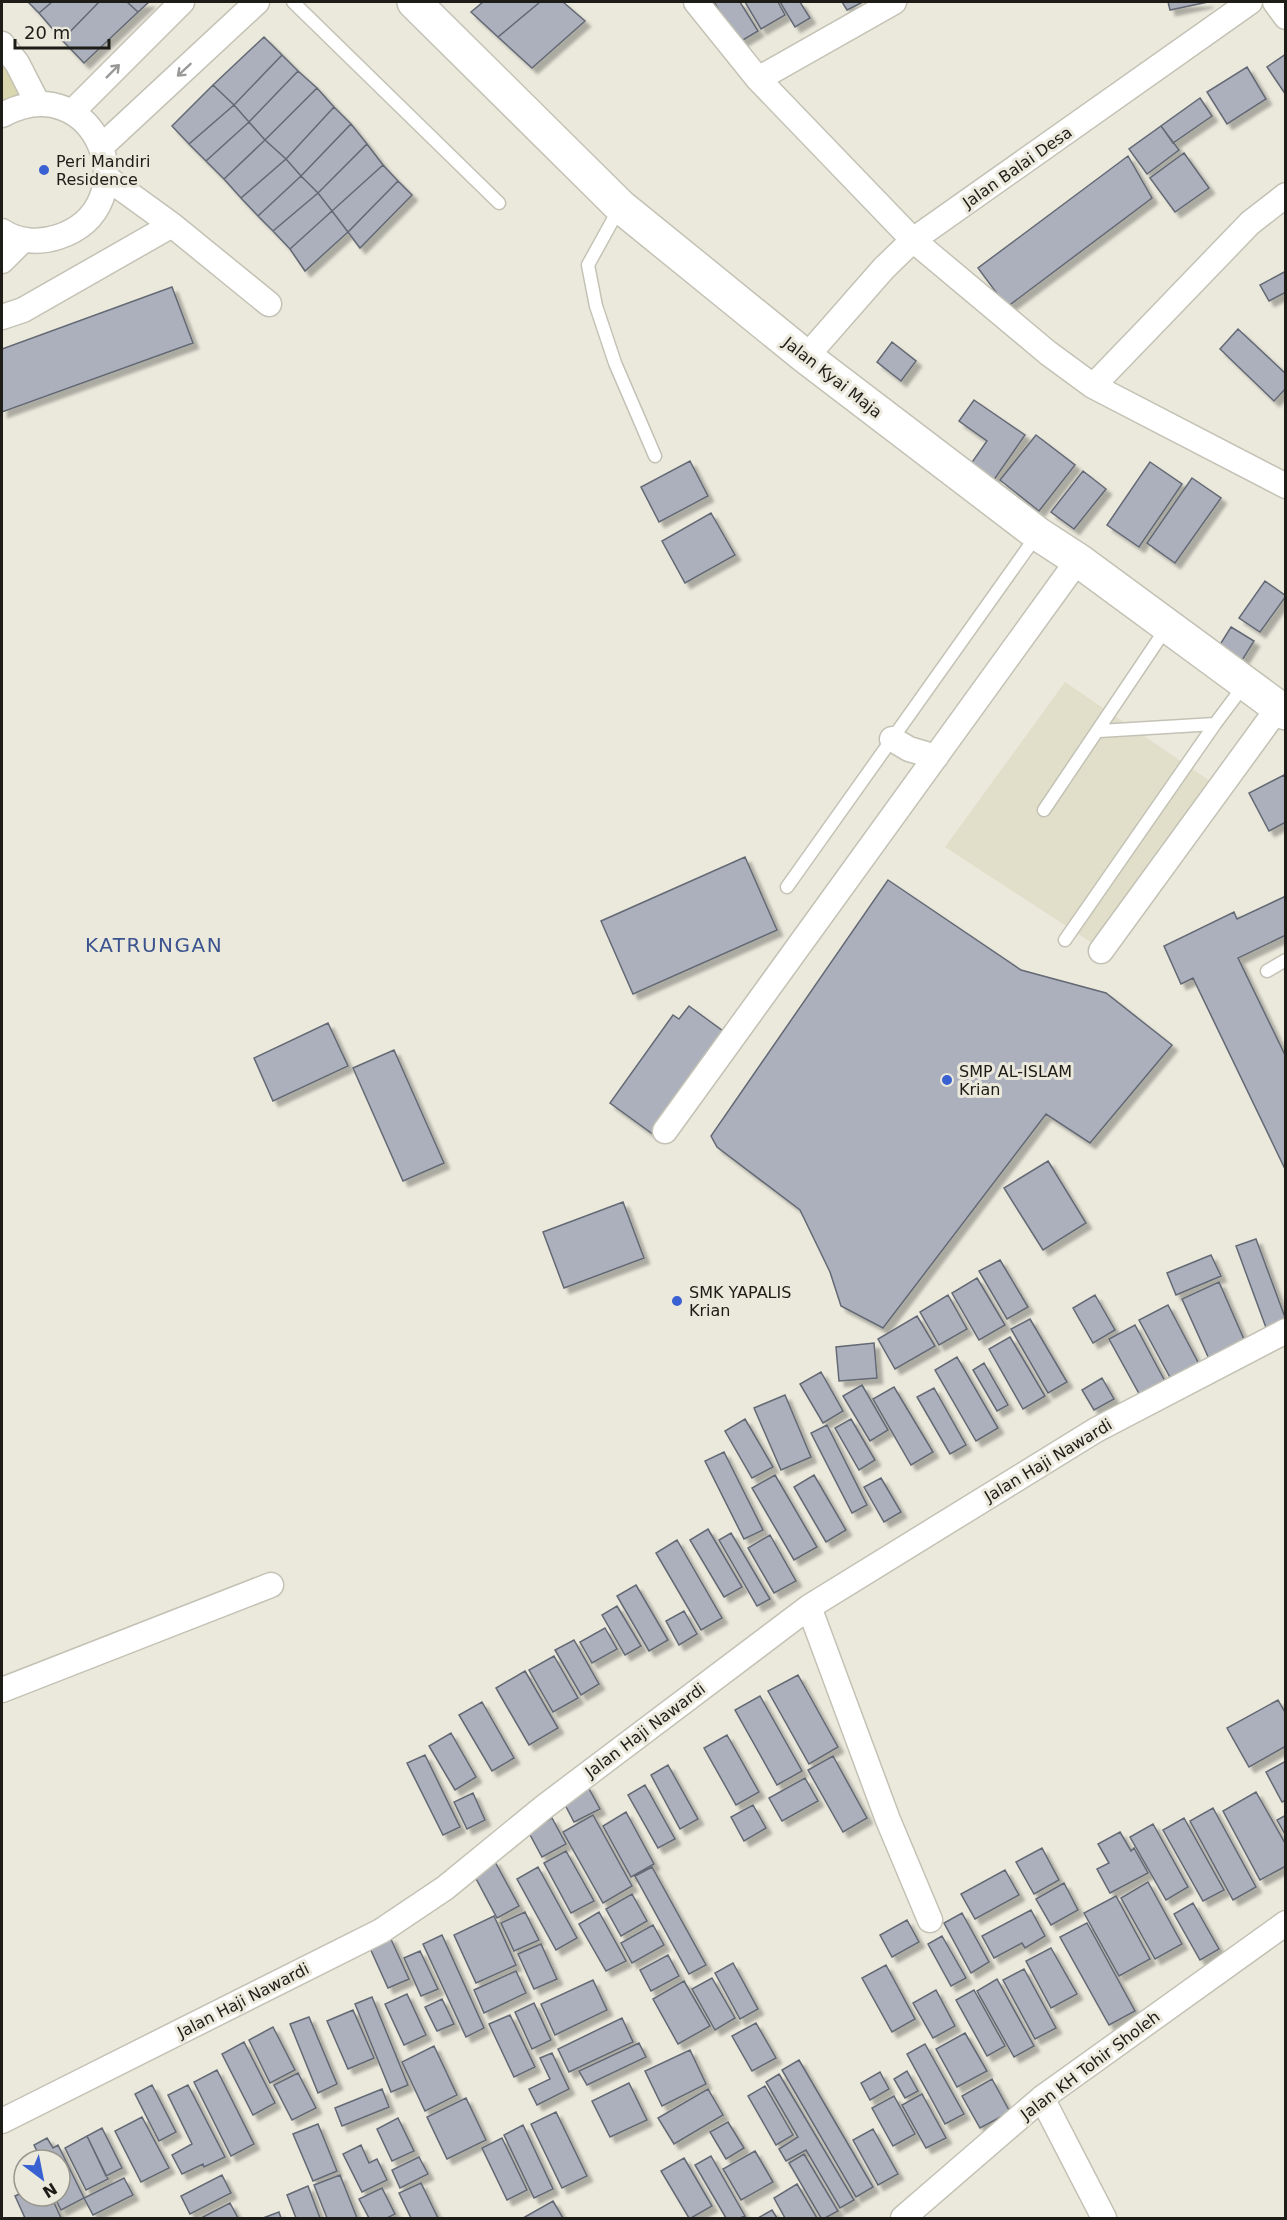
<svg xmlns="http://www.w3.org/2000/svg" width="1287" height="2220" font-family="'DejaVu Sans',sans-serif">
<style>
.built{fill:#e1dfca}
.green{fill:#dad6b0}
.building{fill:#abb0bc;stroke:#646974;stroke-width:1.5;filter:url(#shadow)}
.lines{fill:none;stroke-linecap:round;stroke-linejoin:round}
.lane-casing{stroke:#c3c2b5;stroke-width:15}
.street-casing{stroke:#c3c2b5;stroke-width:27}
.primary-casing{stroke:#c3c2b5;stroke-width:36}
.lane{stroke:#fff;stroke-width:12}
.street{stroke:#fff;stroke-width:24}
.primary{stroke:#fff;stroke-width:33}
.oneway{stroke:#999997}
.poi-dot{fill:#3961d2;stroke:#ebe9dc;stroke-width:2}
.labels{text-anchor:middle;stroke-width:6;stroke-linejoin:round;paint-order:stroke}
.poi-label{font-size:16px;fill:#1d1c17;stroke:#ebe9dc;text-anchor:start}
.street-label{font-size:16px;fill:#1d1c17;stroke:#ebe9dc}
.quarter-label{font-size:20px;letter-spacing:1.5px;fill:#3b538e;stroke:#ebe9dc}
</style>
<defs>
<filter id="shadow"><feDropShadow dx="5.5" dy="5.5" stdDeviation="1.5" flood-color="#0004"/></filter>
</defs>
<rect width="100%" height="100%" fill="#ebe9dc"/>
<!-- built -->
<path class="built" d="M1065,682L1210,781L1092,943L945,847Z"/>
<!-- green -->
<path class="green" d="M2,44L38,104L2,116Z"/>
<!-- building -->
<path class="building" d="M28,2H52L39,13Z
M52,2H99L62,40L39,13Z
M99,2H127L138,12L84,63L62,40Z
M127,2H149L138,12Z
M483,2H540L498,37L471,12Z
M540,2H563L585,21L532,68L498,37Z
M714,2H740L758,31L738,43Z
M745,2H778L785,15L761,29Z
M780,2H800L810,18L795,27Z
M842,2H863L847,10Z
M1168,2H1208L1170,10Z
M264,37L282,55L234,105L213,85Z
M1286,54V95L1267,67Z
M282,55L298,71L249,122L234,105Z
M1247,67L1266,99L1227,124L1207,92Z
M298,71L317,88L265,140L249,122Z
M213,85L234,105L189,144L172,126Z
M317,88L334,107L286,159L265,140Z
M1200,98L1212,116L1173,143L1161,126Z
M234,105L249,122L206,161L189,144Z
M334,107L351,124L301,176L286,159Z
M249,122L265,140L224,179L206,161Z
M351,124L367,144L318,193L301,176Z
M1161,126L1179,150L1147,174L1129,149Z
M265,140L286,159L241,198L224,179Z
M367,144L383,165L332,211L318,193Z
M1184,153L1209,188L1175,212L1150,178Z
M1128,156L1152,198L1007,307L978,268Z
M286,159L301,176L258,216L241,198Z
M383,165L398,181L348,232L332,211Z
M301,176L318,193L273,231L258,216Z
M398,181L412,195L360,248L348,232Z
M318,193L332,211L290,249L273,231Z
M332,211L348,232L305,271L290,249Z
M1286,271V292L1269,301L1260,285Z
M172,287L193,343L2,412V349Z
M1238,329L1286,374V388L1274,401L1220,349Z
M892,342L916,361L901,381L877,362Z
M974,400L1025,435L991,484L968,468L987,441L959,421Z
M1036,435L1075,465L1039,511L1000,480Z
M690,461L708,496L659,522L641,487Z
M1150,462L1182,484L1139,547L1107,525Z
M1083,471L1106,489L1074,529L1051,512Z
M1192,478L1221,498L1175,563L1147,543Z
M711,513L735,555L685,583L662,541Z
M1265,581L1286,596L1260,632L1239,618Z
M1231,627L1254,641L1239,665L1216,651Z
M1284,775L1286,778V822L1269,831L1249,793Z
M745,857L777,930L633,994L601,921Z
M888,880L1021,970L1106,993L1172,1045L1090,1143L1046,1114L883,1328L841,1306L830,1272L800,1210L717,1147L711,1136Z
M1286,896V935L1238,958L1286,1057L1285,1169L1193,978L1181,984L1164,946L1234,912L1237,919Z
M689,1006L727,1034L654,1135L610,1103L673,1015L679,1019Z
M328,1023L348,1066L273,1101L254,1058Z
M394,1050L444,1163L403,1181L353,1068Z
M1048,1161L1086,1223L1043,1250L1004,1188Z
M623,1202L644,1258L564,1288L543,1232Z
M1256,1239L1286,1320L1268,1333L1236,1246Z
M1211,1255L1221,1276L1176,1295L1167,1273Z
M1000,1260L1028,1307L1007,1319L979,1271Z
M977,1278L1005,1325L979,1340L952,1293Z
M1219,1282L1246,1344L1210,1361L1182,1299Z
M948,1295L967,1329L939,1345L920,1312Z
M1095,1295L1115,1330L1093,1343L1073,1308Z
M1168,1305L1200,1366L1172,1381L1139,1320Z
M917,1316L935,1346L895,1369L878,1339Z
M1030,1319L1067,1382L1048,1393L1011,1329Z
M1135,1325L1167,1385L1142,1399L1109,1339Z
M1010,1337L1045,1396L1023,1409L989,1349Z
M874,1343L877,1378L839,1381L836,1347Z
M957,1357L998,1428L976,1441L935,1370Z
M984,1363L1008,1405L997,1411L973,1370Z
M821,1372L843,1411L823,1423L800,1384Z
M1102,1378L1114,1399L1094,1410L1082,1390Z
M862,1385L888,1430L870,1441L843,1396Z
M894,1387L933,1452L911,1465L873,1399Z
M934,1388L966,1445L950,1454L917,1397Z
M785,1395L811,1457L781,1470L754,1408Z
M745,1419L773,1467L752,1478L725,1431Z
M851,1419L875,1460L859,1470L835,1428Z
M827,1425L867,1505L852,1513L811,1433Z
M724,1452L763,1530L744,1539L705,1461Z
M775,1475L817,1547L794,1560L752,1488Z
M814,1475L846,1530L826,1542L794,1487Z
M881,1478L901,1512L884,1522L864,1487Z
M708,1529L742,1587L724,1597L690,1540Z
M731,1533L770,1599L757,1606L719,1540Z
M770,1535L796,1581L774,1593L748,1548Z
M677,1540L722,1618L701,1630L656,1553Z
M636,1585L668,1640L649,1651L617,1596Z
M617,1606L641,1646L625,1655L602,1615Z
M684,1611L697,1634L679,1645L666,1621Z
M605,1628L617,1649L592,1663L580,1642Z
M574,1640L599,1684L581,1695L555,1650Z
M554,1656L578,1698L553,1712L529,1670Z
M525,1671L558,1728L529,1745L496,1688Z
M798,1675L838,1747L809,1764L768,1691Z
M760,1696L802,1771L777,1785L735,1710Z
M1278,1700L1286,1714V1746L1249,1767L1227,1728Z
M482,1702L514,1758L492,1771L459,1715Z
M451,1733L476,1777L455,1790L429,1746Z
M727,1735L759,1792L736,1805L704,1748Z
M425,1755L460,1827L443,1835L407,1763Z
M833,1756L867,1818L843,1832L808,1770Z
M1286,1761V1800L1282,1802L1266,1772Z
M668,1765L698,1819L680,1829L651,1775Z
M805,1778L818,1801L782,1821L769,1798Z
M587,1785L600,1809L574,1822L562,1799Z
M645,1785L675,1839L658,1848L628,1795Z
M1256,1792L1286,1845V1866L1260,1880L1223,1811Z
M473,1793L485,1820L467,1829L454,1802Z
M753,1805L766,1828L744,1841L731,1817Z
M1213,1808L1256,1887L1233,1900L1190,1821Z
M626,1812L654,1864L631,1877L603,1826Z
M593,1815L632,1886L603,1903L563,1832Z
M1286,1815V1836L1277,1820Z
M552,1818L566,1844L542,1857L528,1831Z
M1184,1818L1224,1890L1203,1901L1163,1830Z
M1153,1824L1188,1887L1166,1900L1130,1837Z
M1120,1832L1131,1851L1134,1848L1148,1873L1110,1893L1097,1869L1109,1863L1098,1844Z
M1042,1848L1059,1880L1034,1894L1016,1862Z
M566,1851L594,1901L571,1913L544,1863Z
M494,1860L519,1906L497,1918L472,1871Z
M538,1867L577,1938L556,1950L517,1879Z
M652,1867L706,1965L689,1974L635,1876Z
M1005,1870L1019,1895L975,1919L961,1894Z
M1148,1882L1182,1944L1155,1959L1121,1898Z
M1064,1883L1078,1910L1051,1925L1036,1899Z
M632,1894L647,1921L621,1936L606,1909Z
M1116,1896L1150,1959L1119,1976L1084,1913Z
M1193,1903L1219,1949L1200,1960L1174,1914Z
M1031,1910L1045,1936L1025,1948L1022,1943L994,1958L982,1936Z
M525,1912L539,1940L514,1951L501,1923Z
M599,1912L626,1961L606,1971L579,1924Z
M962,1913L989,1962L971,1973L944,1923Z
M494,1916L516,1965L476,1983L454,1935Z
M907,1920L919,1942L892,1957L880,1935Z
M1087,1923L1135,2011L1109,2025L1060,1937Z
M653,1925L664,1945L632,1963L621,1943Z
M442,1935L484,2028L466,2037L423,1944Z
M942,1936L966,1978L951,1986L928,1944Z
M390,1937L409,1979L388,1988L369,1946Z
M541,1944L557,1979L534,1989L518,1954Z
M1051,1948L1077,1994L1051,2008L1026,1961Z
M420,1951L438,1989L421,1996L404,1958Z
M668,1955L679,1976L651,1991L640,1970Z
M733,1963L758,2009L740,2019L715,1973Z
M886,1965L915,2019L892,2032L862,1978Z
M1024,1969L1056,2028L1035,2039L1003,1980Z
M516,1971L526,1993L484,2013L474,1990Z
M712,1978L735,2018L715,2030L692,1989Z
M997,1979L1034,2046L1014,2057L977,1991Z
M593,1980L607,2010L555,2035L541,2004Z
M684,1981L710,2026L678,2044L653,1999Z
M936,1990L955,2026L933,2038L913,2003Z
M974,1990L1005,2046L987,2056L956,2000Z
M407,1994L426,2035L404,2045L385,2004Z
M372,1997L408,2085L391,2092L355,2004Z
M442,1999L454,2024L437,2031L425,2007Z
M534,2003L551,2040L532,2049L515,2012Z
M353,2010L374,2058L348,2069L327,2021Z
M510,2015L535,2067L514,2077L489,2024Z
M309,2017L337,2084L318,2093L290,2024Z
M622,2018L633,2042L569,2072L558,2049Z
M756,2023L776,2058L752,2071L732,2036Z
M273,2027L295,2070L270,2083L249,2040Z
M965,2033L987,2071L957,2087L936,2049Z
M244,2042L275,2103L253,2115L222,2054Z
M639,2043L646,2057L587,2085L579,2071Z
M925,2044L964,2114L945,2124L907,2054Z
M434,2046L457,2095L425,2111L402,2062Z
M690,2050L706,2084L662,2106L645,2071Z
M552,2053L569,2089L537,2105L529,2089L550,2079L540,2058Z
M799,2060L873,2187L856,2197L782,2070Z
M217,2070L254,2144L231,2156L194,2082Z
M907,2071L918,2091L905,2098L894,2079Z
M880,2072L889,2089L870,2100L861,2083Z
M298,2073L316,2108L292,2120L274,2085Z
M779,2074L854,2200L840,2208L806,2150L786,2161L779,2149L798,2137L766,2082Z
M992,2079L1010,2112L980,2128L962,2096Z
M629,2083L647,2120L610,2137L592,2101Z
M152,2085L176,2132L159,2141L135,2094Z
M188,2085L225,2157L204,2167L203,2164L182,2174L172,2155L192,2144L168,2095Z
M765,2086L793,2135L776,2145L748,2096Z
M382,2089L389,2107L342,2126L335,2108Z
M708,2089L723,2115L674,2144L658,2118Z
M922,2094L946,2138L926,2148L902,2105Z
M894,2096L915,2134L893,2146L872,2108Z
M466,2098L486,2140L447,2159L427,2117Z
M556,2112L587,2176L562,2188L531,2124Z
M142,2117L169,2168L141,2182L115,2131Z
M398,2118L414,2151L392,2161L377,2129Z
M728,2122L744,2148L726,2159L710,2132Z
M318,2124L337,2171L313,2181L293,2134Z
M523,2125L553,2189L534,2198L504,2135Z
M102,2128L122,2168L106,2176L87,2136Z
M873,2129L898,2174L878,2185L853,2140Z
M87,2136L108,2179L86,2190L65,2148Z
M47,2138L53,2148L58,2145L84,2198L61,2210L54,2196H60V2160H36L35,2157L39,2155L34,2145Z
M502,2138L527,2190L507,2200L482,2148Z
M361,2145L369,2163L377,2159L387,2180L362,2192L343,2154Z
M755,2151L773,2182L741,2200L723,2169Z
M804,2154L838,2211L825,2218H821L789,2163Z
M711,2156L745,2216L740,2218H726L695,2165Z
M419,2157L428,2174L400,2188L392,2170Z
M684,2158L712,2206L691,2218H689L661,2171Z
M222,2175L231,2193L190,2214L181,2196Z
M340,2175L357,2218H327L314,2185Z
M124,2178L133,2195L93,2215L84,2198Z
M421,2183L438,2218H411L399,2193Z
M797,2184L817,2218H785L774,2198Z
M308,2186L320,2218H296L287,2195Z
M382,2188L395,2214L387,2218H369L359,2199Z
M24,2192V2196H51L61,2218H25L15,2196Z
M553,2201L563,2218H523Z
M230,2203L238,2218H201Z
M772,2210L777,2218H758Z
M279,2212L281,2218H263Z"/>
<g class="lines">
<defs>
<path id="lane" d="M293,2L499,203
M620,207L588,265L596,306L615,363L655,456
M1099,731L1215,724
M1044,810L1167,627
M787,887L1037,535
M1065,940L1215,724L1245,684
M1267,971L1286,960"/>
<path id="street" d="M696,2L758,79L913,240L1048,353L1093,386L1286,486
M1275,2L1286,17
M2,44L17,63L38,104
M758,79L894,2
M72,112L182,2
M2,115C97,64 150,207 58,237C40,243 18,242 2,231
M102,146L257,2
M107,178L172,225L269,304
M2,261L23,240
M2,317L23,310L172,225
M806,357L884,268L913,240L1250,2
M1093,386L1250,223L1286,195
M892,739L909,749L936,757
M1101,951L1278,708
M665,1131L1078,560
M809,1607L888,1820L930,1920
M2,1690L271,1585
M1042,2098L1104,2218
M2,2121L381,1931L445,1888L544,1807L809,1607L1096,1430L1286,1331
M903,2218L1042,2098L1286,1923"/>
<path id="primary" d="M414,2L620,206L806,357L1038,534L1078,560L1286,713"/>
</defs>
<!-- lane casing -->
<use href="#lane" class="lane-casing"/>
<!-- street casing -->
<use href="#street" class="street-casing"/>
<!-- primary casing -->
<use href="#primary" class="primary-casing"/>
<!-- lane -->
<use href="#lane" class="lane"/>
<!-- street -->
<use href="#street" class="street"/>
<!-- primary -->
<use href="#primary" class="primary"/>
</g>
<!-- one-way arrows -->
<defs><path id="oneway-shaft" d="M-6 0H5M1.5-3L5.5 0L1.5 3" fill="none" stroke-width="1.6" stroke-linecap="round" stroke-linejoin="round" transform="scale(1.5)"/></defs>
<g class="oneway">
<use href="#oneway-shaft" transform="translate(184 70) rotate(137)"/>
<use href="#oneway-shaft" transform="translate(113 71) rotate(-45)"/>
</g>
<!-- markers -->
<g class="poi-dot">
<circle cx="44" cy="170" r="6"/>
<circle cx="947" cy="1080" r="6"/>
<circle cx="677" cy="1301" r="6"/>
</g>
<g class="labels">
<!-- poi labels -->
<g class="poi-label">
<text x="56" y="167">Peri Mandiri<tspan x="56" dy="18">Residence</tspan></text>
<text x="959" y="1077">SMP AL-ISLAM<tspan x="959" dy="18">Krian</tspan></text>
<text x="689" y="1298">SMK YAPALIS<tspan x="689" dy="18">Krian</tspan></text>
</g>
<!-- street labels -->
<g class="street-label">
<text transform="translate(1017 167) rotate(-35)" y="6">Jalan Balai Desa</text>
<text transform="translate(833 377) rotate(38)" y="6">Jalan Kyai Maja</text>
<text transform="translate(1048 1460) rotate(-31)" y="6">Jalan Haji Nawardi</text>
<text transform="translate(645 1730) rotate(-37)" y="6">Jalan Haji Nawardi</text>
<text transform="translate(243 2000) rotate(-27)" y="6">Jalan Haji Nawardi</text>
<text transform="translate(1090 2065) rotate(-37)" y="6">Jalan KH Tohir Sholeh</text>
</g>
<!-- quarter labels -->
<g class="quarter-label">
<text x="154" y="952">KATRUNGAN</text>
</g>
</g>
<!-- border -->
<rect width="1287" height="2220" fill="none" stroke="#1d1c17" stroke-width="6"/>
<!-- north arrow -->
<g transform="translate(42 2178) rotate(148)"><circle r="28" fill="#ebe9dc" stroke="#99978d" stroke-width="1.5"/>
<path d="M0-4.5L10 22L0 15L-10 22Z" fill="#3961d2"/>
<text y="-9" font-size="16" font-weight="bold" text-anchor="middle" fill="#1d1c17">N</text>
</g>
<!-- scale -->
<path d="M15 39v9h94v-9" fill="none" stroke="#1d1c17" stroke-width="3"/>
<text x="24" y="39" font-size="18" fill="#1d1c17" stroke="#ebe9dc" stroke-width="4.5" paint-order="stroke">20 m</text>
</svg>
